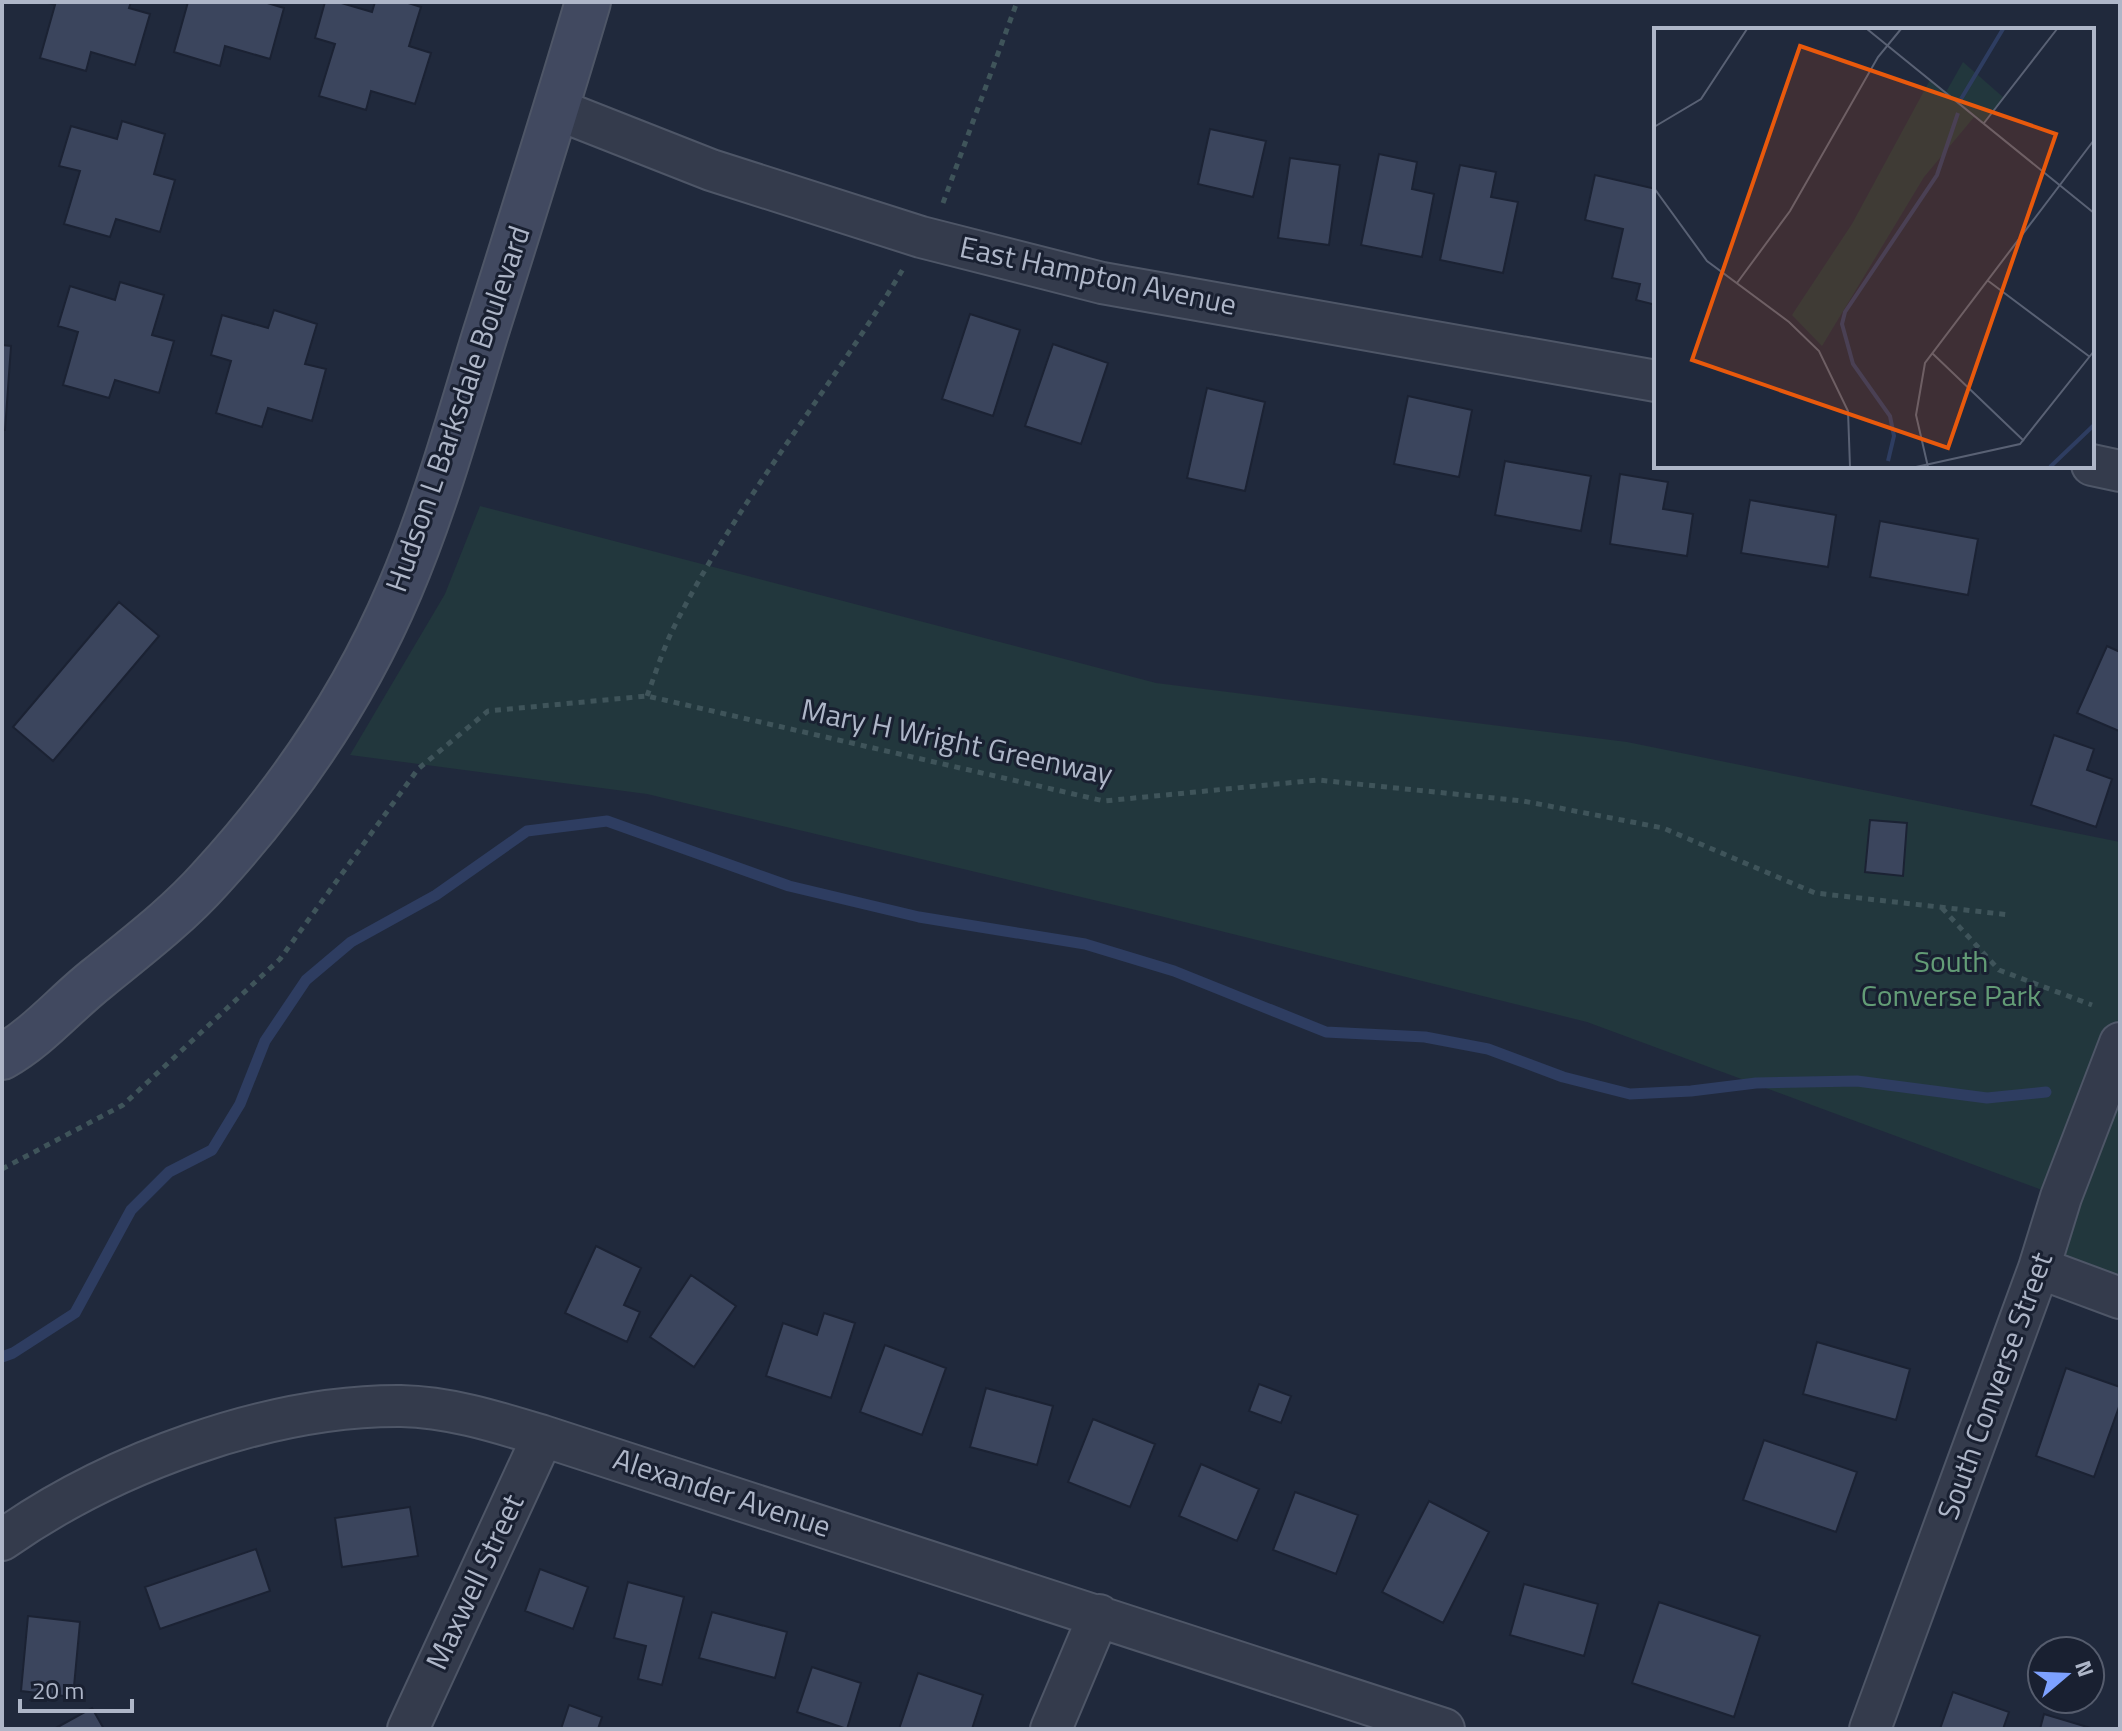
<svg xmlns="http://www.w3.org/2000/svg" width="2122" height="1731" font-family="'Titillium Web',sans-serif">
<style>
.green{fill:#22373d}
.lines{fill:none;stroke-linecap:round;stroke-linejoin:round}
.stream{stroke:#2e3d61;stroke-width:11}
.building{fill:#3b455d;stroke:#1b2233;stroke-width:2}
.street-casing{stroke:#4e5667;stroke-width:44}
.secondary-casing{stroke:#4e5667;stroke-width:48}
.path{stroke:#3f545a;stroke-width:5;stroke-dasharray:6 6;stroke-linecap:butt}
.street{stroke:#343b4c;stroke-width:40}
.secondary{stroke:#414960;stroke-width:44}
.labels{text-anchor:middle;stroke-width:6;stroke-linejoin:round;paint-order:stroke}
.street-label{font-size:30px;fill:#aeb6c8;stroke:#192031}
.park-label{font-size:30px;fill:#639c76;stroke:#192031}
.inset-river{fill:none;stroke:#2e3d61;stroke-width:4}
.inset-road{fill:none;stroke:#596174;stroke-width:2}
.view{fill:#e8590c;fill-opacity:0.15;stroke:#e8590c;stroke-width:4}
.inset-edge{fill:none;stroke:#aeb6c8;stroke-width:4}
</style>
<rect width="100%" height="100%" fill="#20293c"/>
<!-- green -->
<path class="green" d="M480,506L1156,683L1627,742L2120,842V1298L2039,1268L2061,1197L1587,1022L1144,912L647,794L350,755L445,594Z"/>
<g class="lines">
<!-- stream -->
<path class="stream" d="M2,1357L13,1353L75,1313L131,1210L169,1172L212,1150L240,1104L265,1041L306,980L351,942L436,895L527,831L607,821L789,886L919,917L1085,944L1174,971L1326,1032L1425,1037L1488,1049L1563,1077L1630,1094L1691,1091L1756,1083L1857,1081L1987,1098L2046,1092"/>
</g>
<!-- building -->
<path class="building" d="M45,2H131L129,8L150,14L135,65L91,52L86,71L40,58L55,5Z
M188,2H264L284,8L270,59L225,46L220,66L174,52Z
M325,2H338L372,12L375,2H405L421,7L409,46L431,53L415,104L371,91L366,110L319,96L335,44L315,38Z
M122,121L165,134L154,174L175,180L160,232L116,219L110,237L64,224L80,171L59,166L71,126L117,139Z
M1210,129L1266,141L1253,197L1198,184Z
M1379,154L1417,162L1412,189L1434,194L1422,257L1361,245Z
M1290,158L1340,165L1329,245L1278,238Z
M1460,165L1496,172L1491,197L1518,202L1503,273L1440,260Z
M1595,175L1656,189V305L1636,300L1640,284L1612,278L1623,229L1585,220Z
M120,282L164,295L152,335L174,341L159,393L115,380L109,398L63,385L78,332L58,326L70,286L115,300Z
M274,310L317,324L305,364L326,369L312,421L268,408L262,427L216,413L231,361L211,355L222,315L268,328Z
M970,314L1020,330L993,416L942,399Z
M1053,344L1108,363L1081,444L1025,426Z
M2,345L11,346L5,430H2Z
M1207,388L1265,402L1245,491L1187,478Z
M1408,396L1472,410L1459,477L1394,464Z
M1505,461L1591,476L1581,531L1495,515Z
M1620,474L1668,482L1663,509L1693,514L1687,556L1610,544Z
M1750,500L1836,515L1828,567L1741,553Z
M1880,521L1978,539L1968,595L1870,577Z
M119,602L159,636L53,761L13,727Z
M2107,646L2120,652L2119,731L2077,713Z
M2054,735L2094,749L2087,770L2112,779L2096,827L2031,805Z
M1870,820L1907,823L1903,876L1865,872Z
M596,1246L641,1268L624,1305L640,1312L627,1342L565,1313Z
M691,1275L736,1306L694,1367L650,1337Z
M824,1313L855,1323L831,1398L766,1376L783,1323L817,1335Z
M1817,1342L1910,1369L1896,1420L1803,1394Z
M885,1345L946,1368L922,1435L860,1412Z
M2066,1368L2120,1387V1404L2094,1477L2036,1456Z
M1259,1384L1291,1396L1281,1423L1249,1411Z
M986,1388L1053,1406L1037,1465L970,1447Z
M1093,1419L1155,1444L1130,1507L1068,1482Z
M1764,1440L1857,1472L1836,1532L1743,1500Z
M1201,1464L1259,1489L1237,1541L1179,1516Z
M1295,1492L1358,1515L1336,1574L1273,1550Z
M1429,1501L1489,1532L1443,1623L1382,1592Z
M410,1507L418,1556L342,1567L335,1518Z
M256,1549L270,1591L160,1629L145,1587Z
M540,1569L588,1587L573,1629L525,1611Z
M628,1582L684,1597L662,1685L638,1679L646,1646L614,1638Z
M1524,1584L1598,1604L1584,1656L1510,1635Z
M1659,1602L1760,1636L1734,1717L1632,1683Z
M712,1612L787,1632L775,1678L699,1658Z
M28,1616L80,1622L73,1697L21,1691Z
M812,1667L861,1683L847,1729L797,1712Z
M918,1673L983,1695L972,1729H899Z
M1953,1692L2009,1712L2003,1729H1940Z
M569,1705L602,1717L598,1729H561Z
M92,1708L104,1729H54Z
M2044,1714L2094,1729H2040Z"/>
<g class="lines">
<defs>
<path id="street" d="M556,109L711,170L921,237L1102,283L1656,381
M2092,465L2120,471
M2039,1268L2120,1298
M2,1540C110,1464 268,1405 401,1406C450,1407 497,1422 543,1436L1444,1729
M408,1729L543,1436
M1051,1729L1099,1615
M1870,1729L2039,1268L2061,1197L2120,1043"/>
<path id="secondary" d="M2,1057C38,1037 66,1003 98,978C136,947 177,916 210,879C288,794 355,695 400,589C435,507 459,420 485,335C520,224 555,114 588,2"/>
</defs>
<!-- street casing -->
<use href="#street" class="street-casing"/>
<!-- secondary casing -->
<use href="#secondary" class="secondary-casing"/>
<!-- path -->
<path class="path" d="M943,203L1017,2
M647,696C656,672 664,646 676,623C739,499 831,389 903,269
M1942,908L1999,970L2092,1005
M2,1169L123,1105L280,959L418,769L488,711L647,696L1104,801L1318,780L1523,801L1663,828L1815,893L2010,915"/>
<!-- street -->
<use href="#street" class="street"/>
<!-- secondary -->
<use href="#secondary" class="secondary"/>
</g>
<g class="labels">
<!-- street labels -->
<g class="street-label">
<text transform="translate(1098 276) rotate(12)" y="10">East Hampton Avenue</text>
<text transform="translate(458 409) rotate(-71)" y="10">Hudson L Barksdale Boulevard</text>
<text transform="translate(957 742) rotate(12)" y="10">Mary H Wright Greenway</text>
<text transform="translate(1995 1386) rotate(-70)" y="10">South Converse Street</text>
<text transform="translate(722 1493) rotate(18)" y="10">Alexander Avenue</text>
<text transform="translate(475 1582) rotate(-65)" y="10">Maxwell Street</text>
</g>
<!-- park labels -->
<g class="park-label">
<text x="1951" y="972">South<tspan x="1951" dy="34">Converse Park</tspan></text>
</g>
</g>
<!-- overview -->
<g transform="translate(1654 28)">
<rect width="440" height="440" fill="#20293c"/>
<path d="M309,34L350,70L330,95L320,89L270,149L168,318L138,287L198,196L276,52L292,64Z" fill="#22373d"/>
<path class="inset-river" d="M307,71L349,1M234,433L240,408L236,388L199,336L188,296L191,284L283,147L304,85M396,439L440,397"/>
<path class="inset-road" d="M213,1L440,185M330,95L403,1M0,99L47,71L93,1M0,160L53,233L135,294L165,323L194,383L196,439M333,252L436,329M83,255L136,183L224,29L247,1M278,325L370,413M262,439L366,416L440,323M274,439L262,387L271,335L440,112"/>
<path class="view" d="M146,18L402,106L294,420L38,332Z"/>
<rect width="440" height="440" class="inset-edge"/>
</g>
<!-- border -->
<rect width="2122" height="1731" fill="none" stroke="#aeb6c8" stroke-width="8"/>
<!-- north arrow -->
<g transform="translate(2066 1675) rotate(71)"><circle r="38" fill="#192031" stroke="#555c6d" stroke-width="2"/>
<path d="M0-6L14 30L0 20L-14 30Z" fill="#7da1ff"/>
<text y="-12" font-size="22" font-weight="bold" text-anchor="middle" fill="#aeb6c8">N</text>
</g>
<!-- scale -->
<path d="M20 1699v12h112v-12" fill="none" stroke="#aeb6c8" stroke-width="4"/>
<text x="32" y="1699" font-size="24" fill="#aeb6c8" stroke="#192031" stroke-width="6" paint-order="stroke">20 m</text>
</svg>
